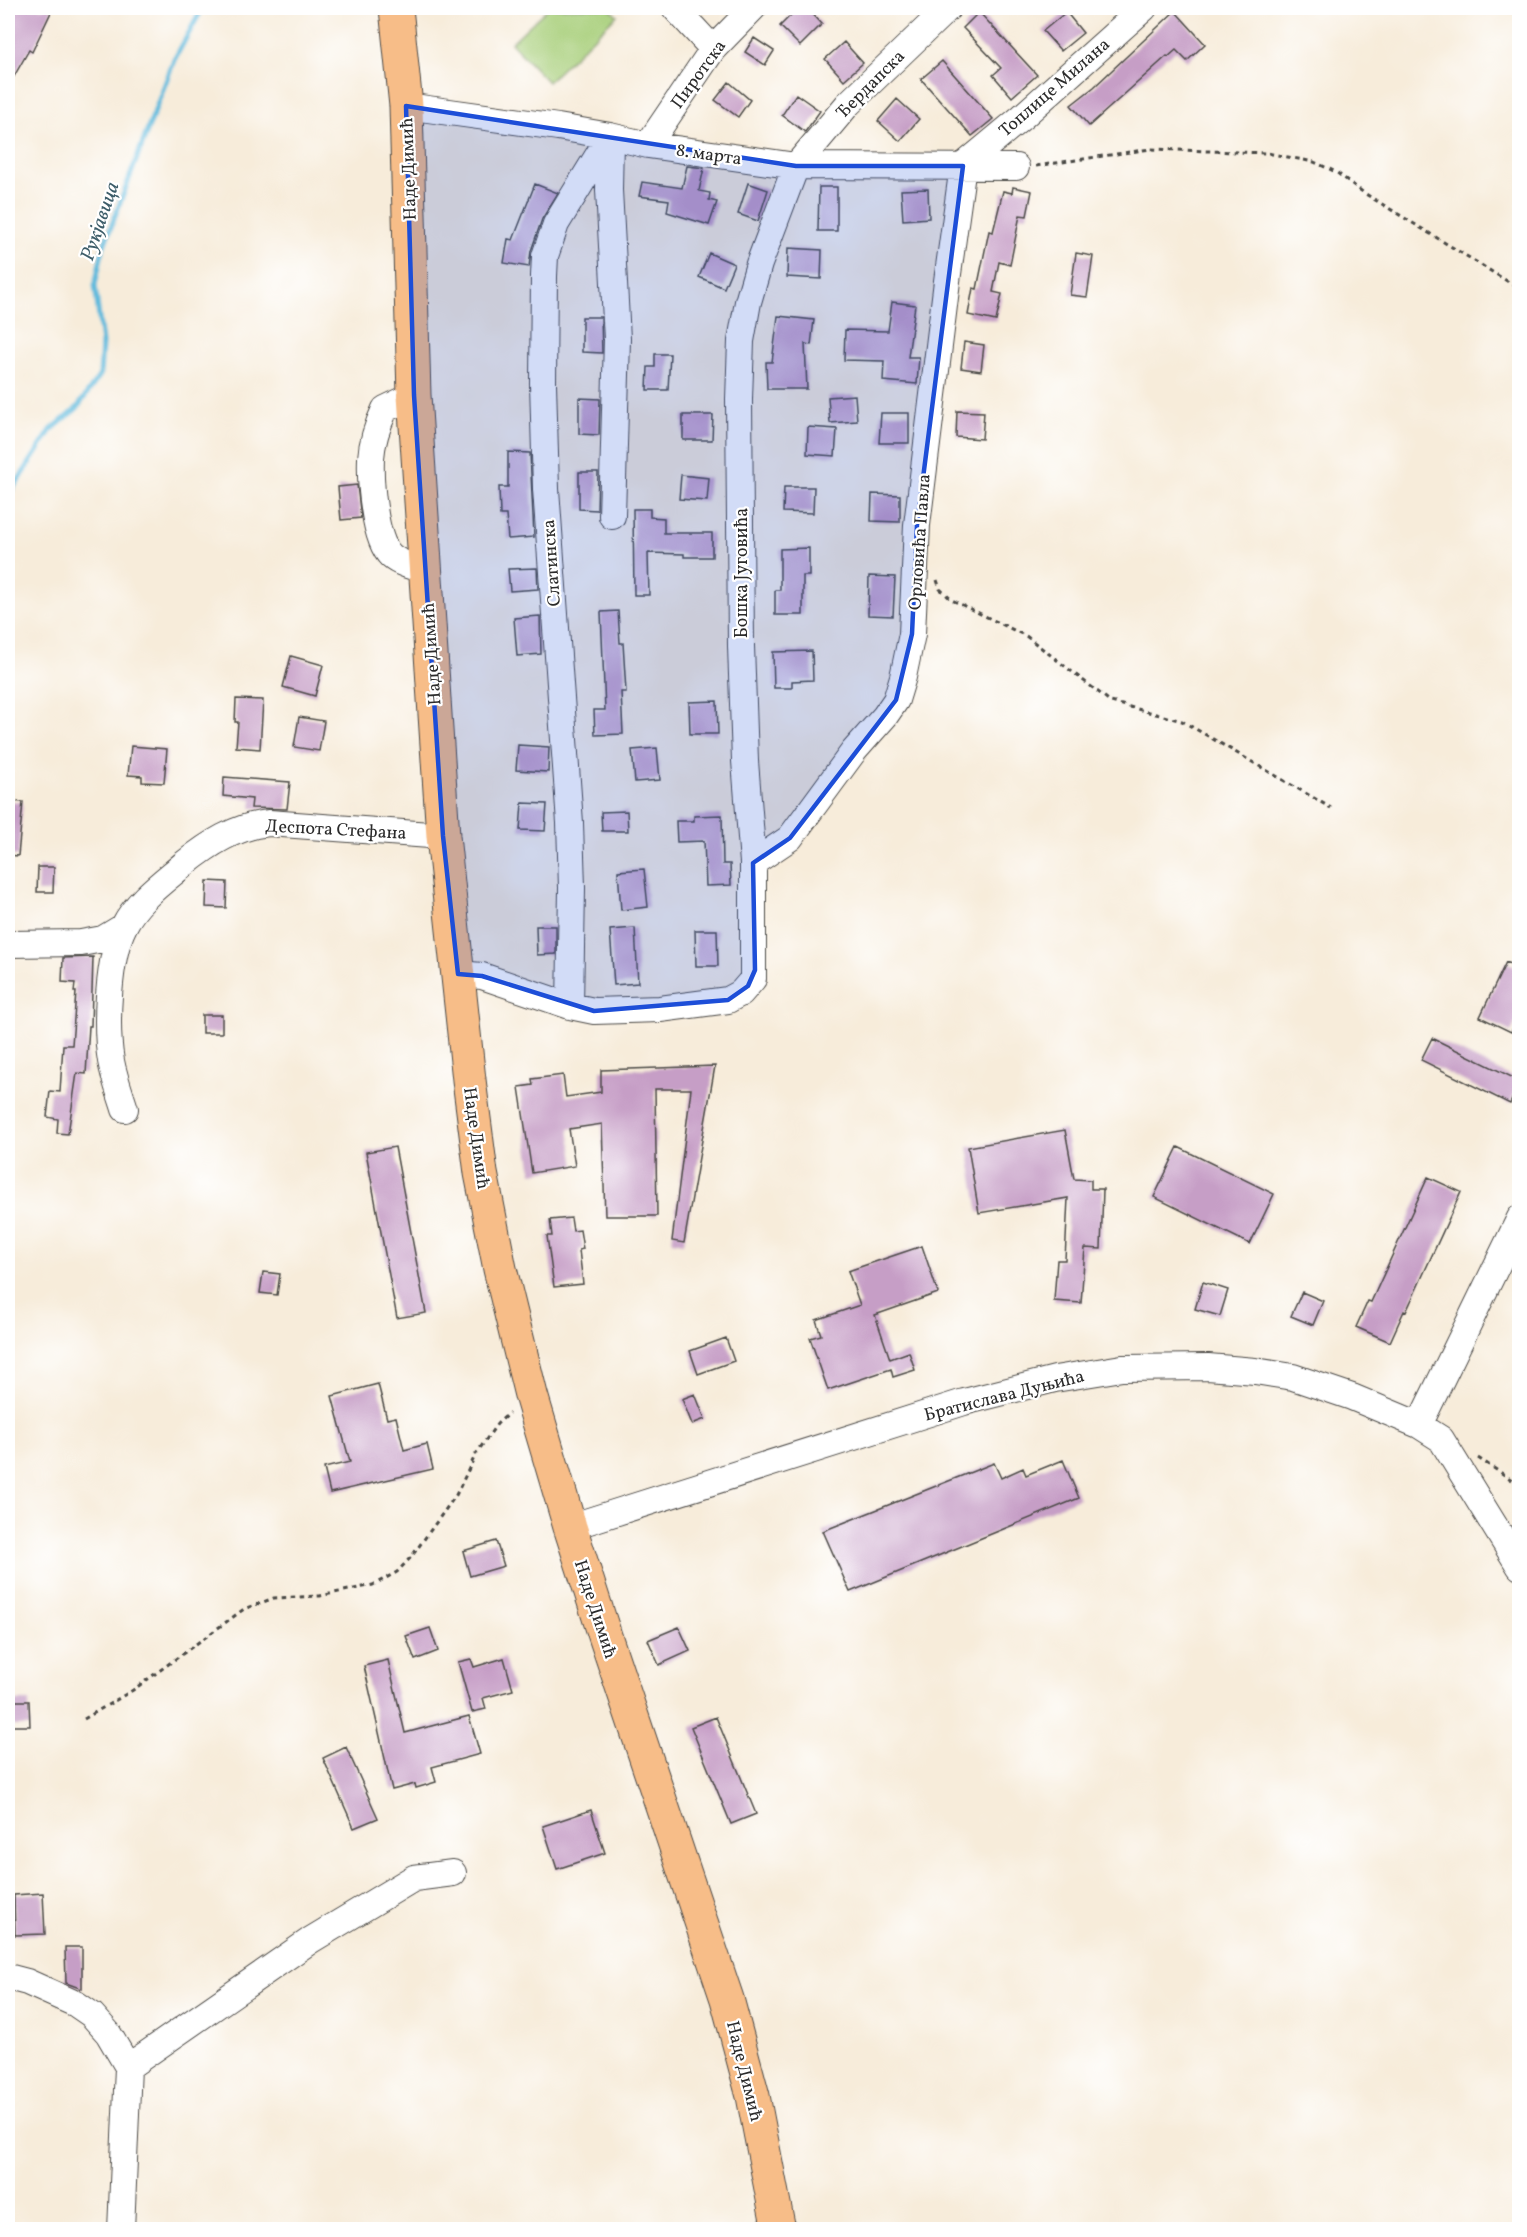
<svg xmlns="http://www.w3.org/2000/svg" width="1527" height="2237" font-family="Vollkorn,serif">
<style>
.green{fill:#a8cf7a;stroke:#6a7d52;stroke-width:1.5}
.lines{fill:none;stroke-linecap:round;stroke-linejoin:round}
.stream{stroke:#5ebadc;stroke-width:5}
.building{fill:#c69ec6}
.minor-casing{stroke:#4a4845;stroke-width:28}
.major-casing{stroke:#4a4845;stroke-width:35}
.path{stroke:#4a4845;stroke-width:3;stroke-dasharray:4.5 4.5;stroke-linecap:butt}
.minor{stroke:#fff;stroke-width:26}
.major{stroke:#f7bd88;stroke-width:33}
.marked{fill:#1d4ed8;fill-opacity:0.2;stroke:#1d4ed8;stroke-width:4.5;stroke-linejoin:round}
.labels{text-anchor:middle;stroke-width:4.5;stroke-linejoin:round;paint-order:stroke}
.street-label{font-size:18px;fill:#2b2b2b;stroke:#fff}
.water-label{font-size:20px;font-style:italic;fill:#3d5d69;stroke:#fff}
</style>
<rect width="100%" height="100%" fill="#fff"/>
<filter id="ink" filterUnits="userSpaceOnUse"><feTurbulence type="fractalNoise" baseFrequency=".0167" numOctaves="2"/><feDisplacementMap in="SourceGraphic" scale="12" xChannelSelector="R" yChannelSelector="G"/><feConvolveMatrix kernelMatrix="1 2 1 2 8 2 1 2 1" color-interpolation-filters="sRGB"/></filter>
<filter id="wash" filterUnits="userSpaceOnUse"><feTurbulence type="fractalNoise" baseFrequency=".008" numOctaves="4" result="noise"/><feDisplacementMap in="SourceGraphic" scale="24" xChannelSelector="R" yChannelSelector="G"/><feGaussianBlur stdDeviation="1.35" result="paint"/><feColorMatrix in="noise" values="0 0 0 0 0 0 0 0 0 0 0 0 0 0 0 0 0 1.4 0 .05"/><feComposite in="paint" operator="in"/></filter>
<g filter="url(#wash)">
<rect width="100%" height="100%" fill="#f7ecda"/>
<!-- green -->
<path class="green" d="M548,8H609L617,15L548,82L511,43Z"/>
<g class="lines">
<!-- stream -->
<path class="stream" d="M8,496L51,430L77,408L100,375L102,343L95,285L103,248L174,60L202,9"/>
</g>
<g id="blocks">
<!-- building -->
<path class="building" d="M8,8H53L32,52L29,50L8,87Z
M798,8H807L822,24L800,46L780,26Z
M1175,11L1205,44L1187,61L1176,50L1168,57L1167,56L1089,126L1071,105L1094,87Z
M979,12L1037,75L1012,97L993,75L1001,68L963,28Z
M1066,12L1083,33L1061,51L1043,31Z
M754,38L774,51L765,65L745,52Z
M844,42L863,63L844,80L825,59Z
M942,61L993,119L972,136L921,79Z
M729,82L750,100L738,117L715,100Z
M796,94L820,111L805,132L782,115Z
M897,99L919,119L900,141L878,121Z
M687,166L704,168L699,191L710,193L709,200L717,202L709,225L667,212L669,200L639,196L642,182L682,188Z
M748,183L768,190L758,221L738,214Z
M535,184L558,193L542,219L531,251L529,267L504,263L508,239L513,240Z
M819,187H837V231H818Z
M1013,187L1032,191L1027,216L1020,215L1010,265L999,262L993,292L1002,294L996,321L968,315L973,288L977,289L989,231L993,232L1003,191L1012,193Z
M928,189L929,218L903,220L901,190Z
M788,248L822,250L821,279L787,277Z
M709,253L734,264L724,288L699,277Z
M1076,253L1093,256L1087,297L1070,295Z
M892,302L915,305L908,357H919L917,384L883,381L884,361L844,360L845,330L888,331Z
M778,316L814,320L811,345L805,344L807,389H767L766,362H772Z
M582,317H601L602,353L582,352Z
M964,342L984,345L981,371L961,368Z
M655,354H670L668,390H647L648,367H655Z
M855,395L857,421L830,423L828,397Z
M579,398L600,399L599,435L579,434Z
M957,411L984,412L982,439L956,437Z
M881,413H909V443H879Z
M683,415H713L712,440H683Z
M808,427L837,429L835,456L807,454Z
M508,452L530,453L534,537L508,539L506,515H500L499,487H508Z
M579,472H598L597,510L579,509Z
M681,475L709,478L707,501L679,499Z
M357,485L361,518L341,520L338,487Z
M784,487H814L813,513L783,512Z
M872,494L900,495V522L871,521Z
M633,509H650V517L664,518V533H712V557H684V554L648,553L649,595H634Z
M809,548V576H803V615H775V590H780V549Z
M537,568L538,589L510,591L508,569Z
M869,576L895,577L893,616L868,615Z
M618,611L620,643H623L626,692H621L623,734L595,735L594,710H605L601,612Z
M540,616L541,654L517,656L514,618Z
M812,651L813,680L792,681V688H774L773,652Z
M291,656L323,665L315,696L283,687Z
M236,699L263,700L260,749L236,747L238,722H235Z
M717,701L718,734H690L689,702Z
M299,717L324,721L319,751L294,747Z
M518,745L549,747L548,772L516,770Z
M131,746L167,749L164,783L142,782V776L128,775Z
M657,748L660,780L635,782L632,750Z
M224,777L290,782L287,809L251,808L252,799L223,796Z
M8,801L23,802L18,856L8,855Z
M522,803L547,804L545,831L520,830Z
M627,811L628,831H602L601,812Z
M722,815L723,864H730L731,885L706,886L704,841L677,842L676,821H694V816Z
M38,867H54L53,892H37Z
M644,869L648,907L621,910L618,871Z
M207,881L227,882L226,908L206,907Z
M536,926H556V954L537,955Z
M635,928L638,983L614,985L610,930Z
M695,930H717L718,966H696Z
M93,957L91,1026H89L86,1074L77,1073L68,1134L57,1133L58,1119L47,1117L50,1091L60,1092L63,1045H72L76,992H74L75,983L62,982L63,958Z
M1506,962L1520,968V1015L1511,1032L1480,1017Z
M202,1015H222V1033H202Z
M1432,1038L1520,1081L1510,1104L1421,1060Z
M715,1066L684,1243L672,1241L691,1089H655L657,1216H605L602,1124L569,1129L575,1166L532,1173L519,1087L533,1085L532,1079L563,1075L566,1097L601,1092V1070Z
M1065,1130L1074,1179L1091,1180V1189H1103L1101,1249L1085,1248L1081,1303L1054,1301L1057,1260H1065L1068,1198L979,1213L968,1147Z
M395,1147L426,1313L397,1318L366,1152Z
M1178,1147L1274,1194L1250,1244L1154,1197Z
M1428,1177L1461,1192L1406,1312L1404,1311L1390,1342L1356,1327L1368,1301L1371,1302Z
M571,1218L573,1231L580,1230L583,1249L579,1250L583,1284L554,1287L547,1236H552L550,1220Z
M922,1246L938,1293L875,1315L890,1359L909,1352L915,1370L893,1377L891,1369L828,1390L810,1338L821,1335L816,1320L860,1305L848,1271Z
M263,1272L280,1274L277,1295L260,1293Z
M1203,1282L1228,1290L1220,1316L1195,1309Z
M1302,1292L1323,1301L1313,1325L1291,1316Z
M726,1338L734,1361L698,1374L690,1351Z
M378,1384L387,1419L396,1417L404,1450L427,1444L433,1469L330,1493L324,1468L350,1462L332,1396Z
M695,1394L705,1419L692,1424L682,1399Z
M1063,1460L1079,1498L850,1592L823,1531L994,1463L1001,1478L1023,1468L1026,1475Z
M496,1541L504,1566L470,1576L463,1551Z
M679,1627L690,1651L659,1665L648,1640Z
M430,1628L438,1651L415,1660L406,1636Z
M504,1658L513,1690L483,1698L486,1709L472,1712L458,1662L471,1659L474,1667Z
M388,1660L405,1733L469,1716L480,1754L432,1767L436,1782L416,1788L415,1784L392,1790L364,1666Z
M8,1701H29L30,1726H8Z
M716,1717L756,1814L731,1824L691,1727Z
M346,1747L378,1818L354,1828L323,1758Z
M591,1810L605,1853L557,1869L543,1826Z
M43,1893L45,1934L15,1935L14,1895Z
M65,1947H82V1989L66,1983Z"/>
</g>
</g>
<g filter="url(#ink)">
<use href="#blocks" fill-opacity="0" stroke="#4a4845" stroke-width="1.5"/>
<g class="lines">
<defs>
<path id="minor" d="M675,8L713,49
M406,106L558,127L610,136L648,145L796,166L1016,167
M610,138L609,190L617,339L612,516
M648,145L713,49L753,8
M414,395L385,409C378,424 372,442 371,458C370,481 374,540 391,556C400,564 414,567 425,570
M753,863L790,838L854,751L885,716L896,700L903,677L912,634L917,525L947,281L963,166L1022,117L1144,8
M8,944L81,943L103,939L123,927
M458,974L482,976L570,1006L594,1011L660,1009L728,1000L741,993L753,979V863L745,761L741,646L739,399L741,341L748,302L759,264L796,166L848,104L948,8
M570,1006L572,888L570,823L546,489L543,383L544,276L545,256L556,224L610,136
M125,1109C120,1093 114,1077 111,1061C105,1026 108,957 124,926C137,900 163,882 184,864C209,844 236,826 269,823L443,836
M1419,1425L1520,1218
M570,1527L964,1402L1055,1379L1122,1368L1208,1367L1255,1371L1293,1377L1352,1397L1419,1425L1441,1439L1520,1567
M8,1977L27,1982L76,2004L92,2015L108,2033L128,2067L121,2230
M128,2067L311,1940L414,1878L453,1873"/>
<path id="major" d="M396,8L406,106L414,395L443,836L469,1080L481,1173L500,1269L531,1395L570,1527L605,1636L727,1999L753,2096L779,2230"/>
</defs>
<!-- minor casing -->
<use href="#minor" class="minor-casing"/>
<!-- major casing -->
<use href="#major" class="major-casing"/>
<!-- path -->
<path class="path" d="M1036,166L1150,149L1267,153L1314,162L1336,172L1364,193L1520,289
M937,580L940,589L952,600L1026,636L1111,702L1182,721L1331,808
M1478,1458L1520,1485
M84,1719L133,1690L244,1609L274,1598L320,1596L373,1585L397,1572L412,1556L456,1495L476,1454L497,1424L509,1413"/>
<!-- minor -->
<use href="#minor" class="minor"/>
<!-- major -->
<use href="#major" class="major"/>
</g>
</g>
<!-- marked area -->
<path class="marked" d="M406,106L796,166H963L917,525L912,634L896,700L790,838L753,863L755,970L748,986L728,1000L594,1011L482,976L458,974L443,836L414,395Z"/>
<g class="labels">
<!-- street labels -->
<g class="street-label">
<text transform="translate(698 74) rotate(-54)" y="6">Пиротска</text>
<text transform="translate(870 84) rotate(-45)" y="6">Ђердапска</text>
<text transform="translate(1054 87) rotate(-41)" y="6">Топлице Милана</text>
<text transform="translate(709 154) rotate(8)" y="6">8. марта</text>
<text transform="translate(408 169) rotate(-92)" y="6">Наде Димић</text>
<text transform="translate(919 542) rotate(-86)" y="6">Орловића Павла</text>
<text transform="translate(551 563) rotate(-94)" y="6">Слатинска</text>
<text transform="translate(741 573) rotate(-90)" y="6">Бошка Југовића</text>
<text transform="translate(431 654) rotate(-94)" y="6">Наде Димић</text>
<text transform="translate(336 829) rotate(3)" y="6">Деспота Стефана</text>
<text transform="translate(477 1138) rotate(82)" y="6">Наде Димић</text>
<text transform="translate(1004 1395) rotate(-14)" y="6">Братислава Дуњића</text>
<text transform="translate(596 1609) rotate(72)" y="6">Наде Димић</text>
<text transform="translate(745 2071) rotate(76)" y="6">Наде Димић</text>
</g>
<!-- water labels -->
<g class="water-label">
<text transform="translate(99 221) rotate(-71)" y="7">Рукјавица</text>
</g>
</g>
<!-- margin -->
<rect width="1527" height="2237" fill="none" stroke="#fff" stroke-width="30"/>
</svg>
